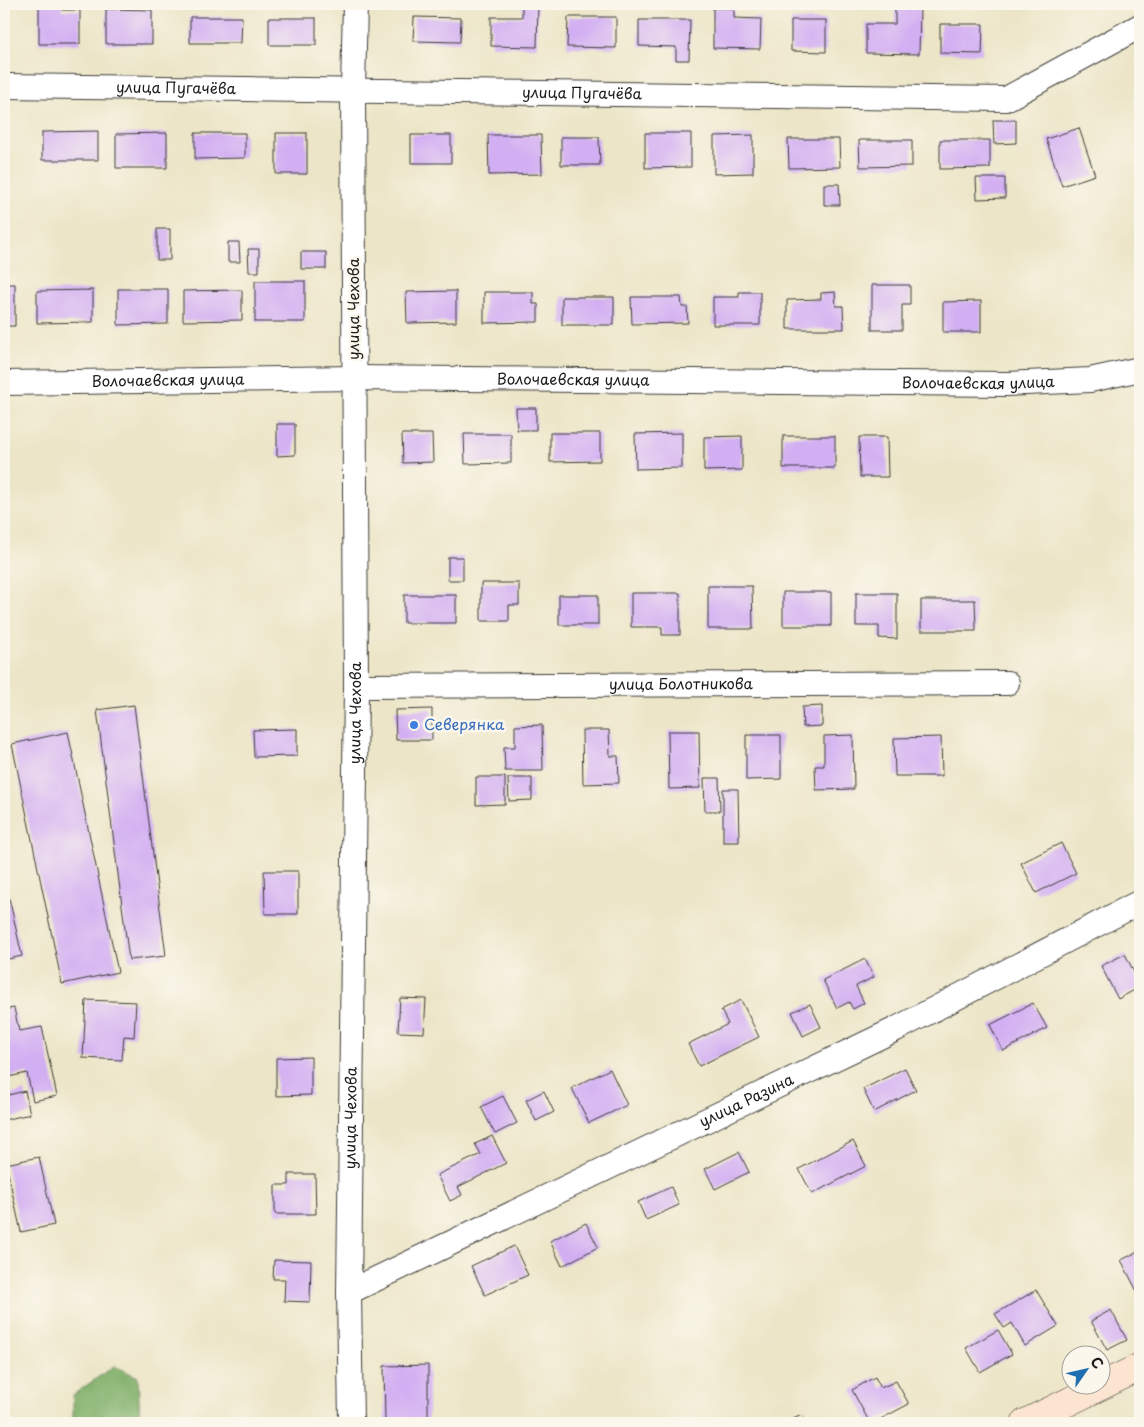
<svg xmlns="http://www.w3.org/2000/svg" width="1144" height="1427" font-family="'Playpen Sans',sans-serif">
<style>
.forest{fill:#81b06a;stroke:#4e6643}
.building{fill:#d2aef2}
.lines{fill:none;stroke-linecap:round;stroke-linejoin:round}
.minor-casing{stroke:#3b3a36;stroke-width:26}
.secondary-casing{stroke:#3b3a36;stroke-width:29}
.minor{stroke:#fff;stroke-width:24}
.secondary{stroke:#fce5d0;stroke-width:28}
.shop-dot{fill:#3f7fe0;stroke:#fbf7ec;stroke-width:2}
.labels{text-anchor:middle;stroke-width:5;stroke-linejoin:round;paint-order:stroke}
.street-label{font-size:15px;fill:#1c1c1c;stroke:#fbf7ec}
.shop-label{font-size:15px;fill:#366cbe;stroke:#fbf7ec;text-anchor:start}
</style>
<rect width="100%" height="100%" fill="#fbf7ec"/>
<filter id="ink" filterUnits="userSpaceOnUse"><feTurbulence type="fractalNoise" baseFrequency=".02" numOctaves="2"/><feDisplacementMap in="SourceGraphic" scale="10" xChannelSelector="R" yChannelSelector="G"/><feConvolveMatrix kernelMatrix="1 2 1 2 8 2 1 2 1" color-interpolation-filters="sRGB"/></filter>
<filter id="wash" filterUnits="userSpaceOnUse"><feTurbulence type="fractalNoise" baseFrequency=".0096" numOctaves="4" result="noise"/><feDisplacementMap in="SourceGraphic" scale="20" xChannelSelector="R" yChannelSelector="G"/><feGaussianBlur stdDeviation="1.12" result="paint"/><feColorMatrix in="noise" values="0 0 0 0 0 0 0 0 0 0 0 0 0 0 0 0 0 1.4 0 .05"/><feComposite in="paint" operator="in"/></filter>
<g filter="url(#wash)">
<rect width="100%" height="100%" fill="#ece5c7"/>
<!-- forest -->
<path class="forest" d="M114,1366L138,1377L140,1423H73V1395Z"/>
<g id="blocks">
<!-- building -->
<path class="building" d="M4,4H7L8,41H4Z
M39,4H62V10H80V44H39Z
M522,4H538L537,47L491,46V17H522Z
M713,8H734V18L761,19L760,49L713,48Z
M895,8L920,9L919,54L866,53V24H895Z
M106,9L152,10V44H106Z
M190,17H242L241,43H190Z
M414,17L461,18L460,42L413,41Z
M568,17H616V48L567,47Z
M269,18H316V45H269Z
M639,20H690L689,60H676V47L639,46Z
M791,20H826V52L791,51Z
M940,24H983L982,54L940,53Z
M993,120H1016V143L994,144Z
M1079,128L1095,175L1062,186L1046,139Z
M98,131V160H42V132Z
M167,133V168H116V134Z
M195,133H245V158L195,159Z
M276,133H307V174H276Z
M645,133H691V167L645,168Z
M411,135H451V163H411Z
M488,135H541L542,174L489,175Z
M753,135V173L714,174V136Z
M561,137H599L600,165H561Z
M788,139H839L840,167L789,168Z
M859,140H912V166L860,167Z
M940,140H990V168L940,169Z
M976,178H1005V198L977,199Z
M824,184H839L840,205H824Z
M4,228H9V251H4Z
M157,229H170V260H157Z
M228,242H239L240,262H228Z
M248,249H259V272H249Z
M301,252H326V269H301Z
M255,281H305V322H255Z
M4,284H15V326H4Z
M872,285H910V305H902V330H872Z
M118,289H168V324L118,325Z
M93,290V322L37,323V291Z
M242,290V320L183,321V291Z
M456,291V322L407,323L406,292Z
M484,292H533V304H538V322L484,323Z
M739,292H760V325H713V297H739Z
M835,292L836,306H843L844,329H787V300L821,299V293Z
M562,297H614V325H562Z
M631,297H681L682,307H687L688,323L632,324Z
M981,301V332H943V302Z
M516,408H536V430H517Z
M277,424H295V455L277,456Z
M550,433H600V461L550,462Z
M682,433V468L636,469L635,434Z
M402,434H432L433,462L403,463Z
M464,434H511V463L465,464Z
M742,436V470L704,471V437Z
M783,436H835V468H783Z
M859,437H887L888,477H860Z
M448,557H463V580H448Z
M481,583H519V605H509V621H481Z
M708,586H752L753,629H708Z
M783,592H831V626H783Z
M631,593H680V635H662V627H631Z
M856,593H897V639L879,638V626H856Z
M404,595H456V623H404Z
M559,595H598V625H559Z
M921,600H975L976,631H921Z
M134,705L166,956L129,960L97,710Z
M822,706V726L803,727L802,707Z
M432,709V740H396L395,710Z
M542,725L543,771H505L504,747H515V726Z
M297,729V756L254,757L253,730Z
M582,730H609L610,756H618L619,783L583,784Z
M668,731H699L700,788L669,789Z
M68,732L118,972L62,984L12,744Z
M746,735H781V779L746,780Z
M853,735L854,789L816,790L815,766H824V736Z
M941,737L942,776H895L894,738Z
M476,777H505V804L476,805Z
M508,778H532V800L509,801Z
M704,778H719L720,811H705Z
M723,789H738L739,842H723Z
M1061,843L1076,873L1036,893L1021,863Z
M264,871H298V914H265Z
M4,875L22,956L4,960Z
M1125,954L1140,984V987L1118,999L1101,966Z
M865,959L874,977L856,986L864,1003L853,1009L849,1002L837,1008L823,980Z
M400,998L426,999L424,1033L398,1032Z
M86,1000L136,1002L134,1037L124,1036L122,1060L83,1058Z
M741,1000L759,1037L699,1066L688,1044L728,1024L721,1010Z
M1033,1003L1047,1028L1003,1051L990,1025Z
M810,1004L821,1027L803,1036L792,1012Z
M14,1008L19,1031L42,1027L57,1096L33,1101L27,1073L4,1078V1010Z
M311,1057V1095L276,1096V1058Z
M905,1068L916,1090L874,1112L863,1089Z
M610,1069L627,1105L589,1123L572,1088Z
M25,1091L30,1114L4,1120V1096Z
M544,1091L554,1112L536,1121L526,1100Z
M503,1096L517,1123L495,1134L481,1107Z
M492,1136L506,1163L458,1187L462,1195L450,1201L437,1175L481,1154L475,1144Z
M853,1141L866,1166L812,1194L799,1169Z
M739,1152L749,1172L715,1189L705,1169Z
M39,1157L54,1225L21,1232L6,1164Z
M289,1174H315L316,1214H275V1185H289Z
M671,1187L679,1205L646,1220L638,1202Z
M586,1223L598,1247L562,1266L550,1241Z
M514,1246L528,1275L485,1295L471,1266Z
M1140,1251V1297L1121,1260Z
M274,1260L311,1261L310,1302L284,1301L285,1279H273Z
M1036,1290L1058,1326L1025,1346L1012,1323L1004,1328L995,1314Z
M1111,1310L1127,1340L1107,1350L1091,1321Z
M998,1330L1012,1354L980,1372L966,1348Z
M428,1365V1420L385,1421L384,1366Z
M875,1377L881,1388L896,1381L909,1404L873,1423H870L852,1390Z
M802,1415L806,1423H784Z"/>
</g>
</g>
<g filter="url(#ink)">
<use href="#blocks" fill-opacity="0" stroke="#3b3a36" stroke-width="1"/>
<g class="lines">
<defs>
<g id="minor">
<path id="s1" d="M4,86L1006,99L1140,26"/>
<path id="s2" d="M4,383L354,378L1007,384L1090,380L1140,369"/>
<path id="s3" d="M356,686L1007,683"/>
<path id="s4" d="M349,1292L896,1029L1140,902"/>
<path id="s5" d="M351,1423L349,1292L356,686L353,89L355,4"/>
</g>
<path id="secondary" d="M1025,1423L1140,1367"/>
</defs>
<!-- minor casing -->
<use href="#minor" class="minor-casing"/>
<!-- secondary casing -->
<use href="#secondary" class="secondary-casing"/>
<!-- minor -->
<use href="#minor" class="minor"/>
<!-- secondary -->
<use href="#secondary" class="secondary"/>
</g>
</g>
<!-- markers -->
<circle class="shop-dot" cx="414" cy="725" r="5"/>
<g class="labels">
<!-- street labels -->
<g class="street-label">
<text dy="5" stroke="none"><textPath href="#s1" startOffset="172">улица Пугачёва</textPath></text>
<text dy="5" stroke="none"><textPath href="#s1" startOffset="578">улица Пугачёва</textPath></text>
<text transform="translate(354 309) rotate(-90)" y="5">улица Чехова</text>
<text dy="5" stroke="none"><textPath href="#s2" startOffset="164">Волочаевская улица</textPath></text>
<text dy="5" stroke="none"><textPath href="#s2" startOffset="569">Волочаевская улица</textPath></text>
<text dy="5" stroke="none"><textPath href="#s2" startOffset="974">Волочаевская улица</textPath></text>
<text dy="5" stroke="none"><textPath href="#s3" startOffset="325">улица Болотникова</textPath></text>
<text dy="5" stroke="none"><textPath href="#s5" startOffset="710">улица Чехова</textPath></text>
<text dy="5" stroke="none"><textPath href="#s4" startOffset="441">улица Разина</textPath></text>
<text dy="5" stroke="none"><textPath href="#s5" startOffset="305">улица Чехова</textPath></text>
</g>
<!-- shop labels -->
<g class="shop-label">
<text x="424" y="730">Северянка</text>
</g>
</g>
<!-- margin -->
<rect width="1144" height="1427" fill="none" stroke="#fbf7ec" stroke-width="20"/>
<!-- north arrow -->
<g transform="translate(1086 1370) rotate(56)"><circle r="24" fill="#fbf7ec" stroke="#a29f99"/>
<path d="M0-4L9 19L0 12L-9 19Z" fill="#1f6fb2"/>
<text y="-8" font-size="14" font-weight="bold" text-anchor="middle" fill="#1c1c1c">С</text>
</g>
</svg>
